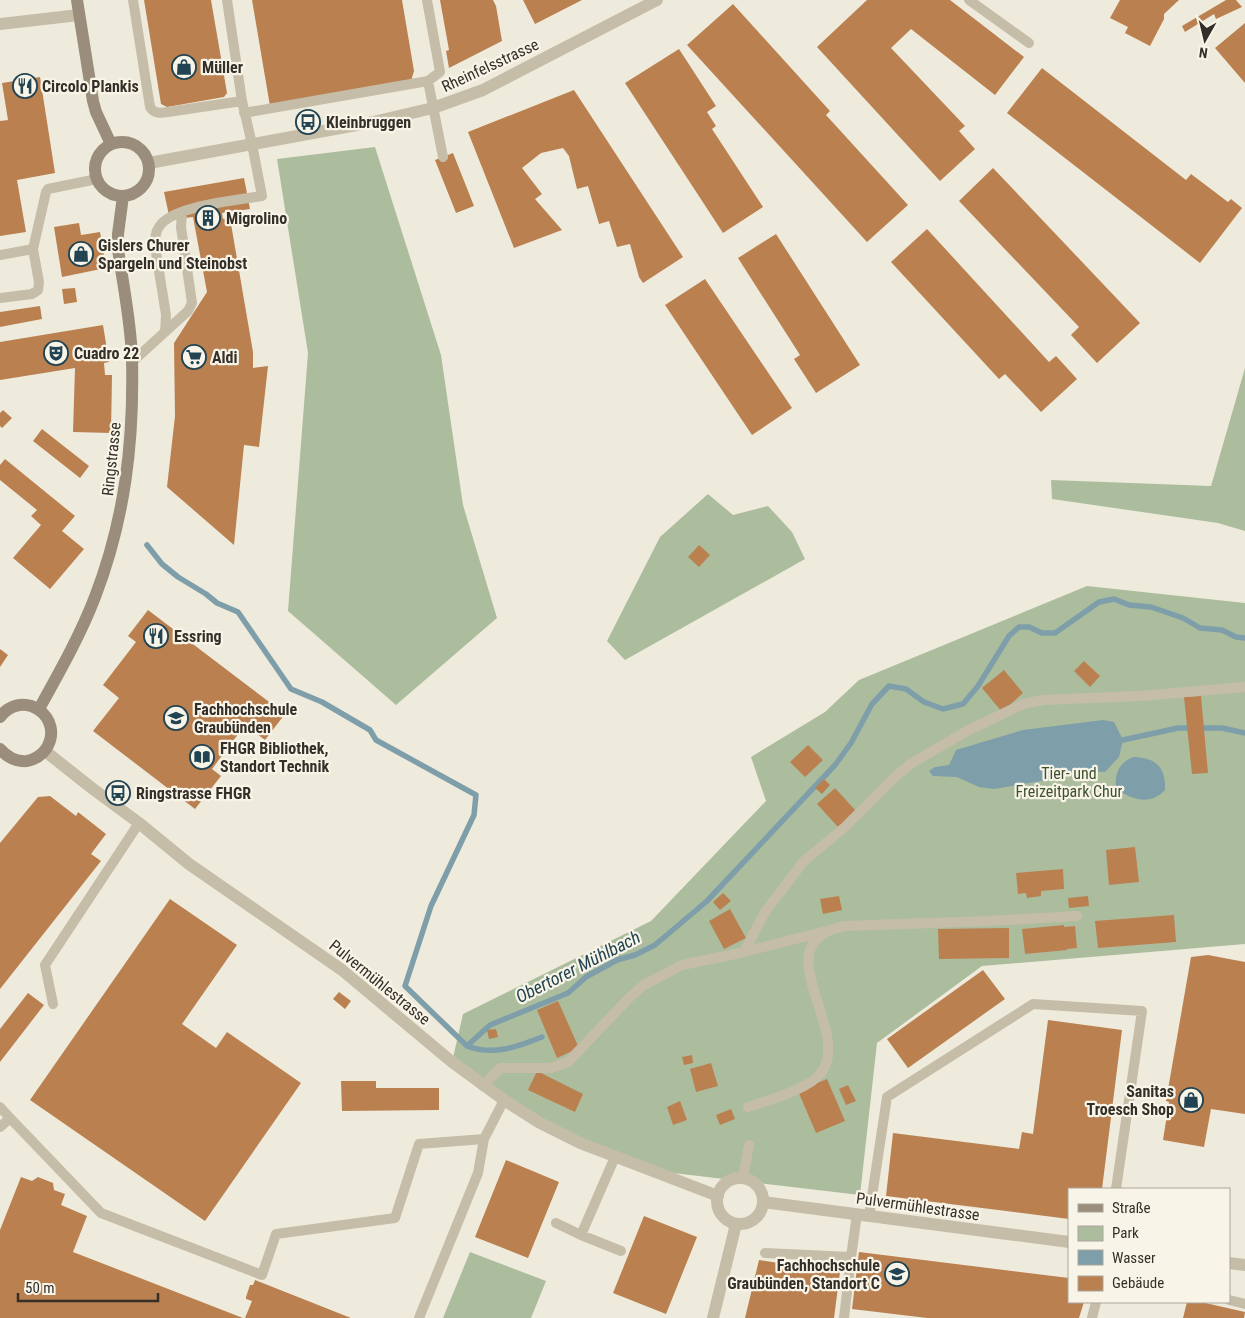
<svg xmlns="http://www.w3.org/2000/svg" width="1245" height="1318" font-family="'Roboto Condensed',sans-serif">
<style>
.green{fill:#acbd9e}
.water{fill:#7e9eaa}
.lines{fill:none;stroke-linecap:round;stroke-linejoin:round}
.stream{stroke:#7e9eaa;stroke-width:5.5}
.building{fill:#ba8050}
.service{stroke:#c6bda9;stroke-width:10}
.minor{stroke:#c6bda9;stroke-width:12}
.tertiary{stroke:#c6bda9;stroke-width:12}
.secondary{stroke:#9a8d7b;stroke-width:12}
.labels{text-anchor:middle;stroke-width:4.5;stroke-linejoin:round;paint-order:stroke}
.street-label{font-size:16px;fill:#342f28;stroke:#f8f4e8}
.poi-label{font-size:16px;font-weight:bold;fill:#342f28;stroke:#f8f4e8;text-anchor:start}
.park-label{font-size:16px;fill:#3d502f;stroke:#f8f4e8}
.water-label{font-size:18px;font-style:italic;fill:#224452;stroke:#f8f4e8}
</style>
<rect width="100%" height="100%" fill="#efebdc"/>
<!-- green -->
<path class="green" d="M375,147L441,355L463,505L497,618L396,705L288,611L308,353L277,159Z
M1245,368V531L1218,523L1052,499L1051,480L1211,486Z
M708,494L733,515L768,506L792,532L805,559L625,660L607,641L660,537Z
M1087,586L1245,603V944L982,966L877,1043L860,1195L648,1170L580,1143L452,1062L463,1014L651,921L766,801L751,757L825,712L859,680Z
M470,1252L546,1281L531,1318H443Z"/>
<!-- water -->
<path class="water" d="M1103,720L1114,722L1123,740L1119,757L1105,772L1077,771L1041,781L994,789L979,787L957,777L933,776L929,771L935,767L949,765L956,750L1023,730Z
M1134,757C1156,758 1166,767 1165,790C1150,806 1131,800 1116,788C1114,774 1120,761 1134,757Z"/>
<g class="lines">
<!-- stream -->
<path class="stream" d="M147,545L162,564L178,577L206,594L217,603L238,612L291,689L322,702L370,730L376,740L476,795L474,815L431,906L405,986L467,1046L490,1025L568,993L586,977L617,960L635,955L655,945L707,901L835,765L851,743L872,704L889,686L906,689L924,702L943,709L963,704L978,686L1009,636L1019,627H1029L1042,633H1055L1099,602L1114,599L1129,605L1151,607L1183,618L1200,628L1222,630L1236,637L1245,638
M1123,740L1178,728H1222L1245,733
M467,1046C493,1056 517,1047 542,1037"/>
</g>
<!-- building -->
<path class="building" d="M144,0H211L227,93L224,97L167,107L161,104Z
M252,0H402L414,71L411,81L270,106Z
M440,0H493L496,6L502,41L449,68L446,51L449,50Z
M523,0H582L535,24Z
M867,0H950L1024,57L995,95L911,29L891,48L965,126L959,131L975,149L940,181L817,47Z
M1120,0H1179L1164,14V19L1150,46L1125,33L1128,27L1110,18Z
M1226,0H1236L1242,7L1216,19L1214,14L1185,32L1182,26Z
M733,4L830,111L826,115L908,205L867,242L687,45Z
M1245,23V83L1215,48Z
M679,49L716,106L707,112L716,126L712,129L763,207L723,233L625,83Z
M1042,68L1186,180L1191,174L1228,202L1231,199L1242,208L1200,263L1007,113Z
M40,77L55,173L17,180L26,232L0,236V121L8,120L2,83Z
M574,90L683,257L643,283L639,277L630,244L617,247L609,221L599,224L588,186L577,189L569,156L563,148L541,153L522,168L542,194L535,199L562,230L514,248L468,132Z
M453,153L474,206L456,213L435,160Z
M993,168L1140,323L1097,363L1071,335L1079,327L959,201Z
M244,178L250,209L222,213L223,219L230,218L253,352V368L268,366L259,447L244,445L234,545L167,487L175,416L174,343L207,292L193,217L170,220L164,192Z
M79,223L81,235L100,232L106,268L62,277L54,227Z
M927,229L1049,362L1056,356L1077,379L1041,412L1005,374L999,379L891,262Z
M776,234L860,365L816,393L794,359L800,355L738,258Z
M705,279L792,408L752,435L665,305Z
M75,288L77,302L64,304L62,289Z
M40,306L42,319L0,327V312Z
M103,325L109,362L104,363L105,375H112L111,433L73,432L75,368L0,380V342Z
M3,410L12,418L2,428L0,426V413Z
M42,429L89,466L80,478L33,441Z
M5,459L75,516L62,531L84,549L50,589L13,558L41,525L31,516L37,510L0,480V465Z
M699,545L710,555L699,567L688,557Z
M148,610L285,714L265,740L245,725L212,769L221,776L195,809L93,731L119,698L103,685L136,642L128,636Z
M0,649L8,655L0,667Z
M1084,661L1100,676L1090,687L1074,671Z
M1004,670L1023,693L1002,712L982,688Z
M1201,696L1208,773L1192,774L1184,697Z
M808,745L823,760L805,777L790,762Z
M824,779L830,785L822,794L815,788Z
M835,788L856,811L838,827L817,804Z
M50,796L76,816L78,812L106,834L91,854L101,861L0,989V843L38,797Z
M1135,847L1139,882L1109,885L1106,850Z
M1063,869L1064,889L1041,891V896L1027,898L1026,893L1018,894L1016,873Z
M723,893L731,901L720,910L713,902Z
M839,896L842,910L823,914L820,899Z
M1088,896L1089,906L1069,908L1068,898Z
M170,899L237,945L182,1024L216,1048L227,1032L301,1083L205,1221L30,1100Z
M730,909L746,938L724,949L709,921Z
M1174,915L1176,942L1098,948L1095,921Z
M1064,925V927L1075,926L1077,948L1067,949V950L1025,954L1022,929Z
M1009,928V958L939,959L938,929Z
M1208,955L1245,962V1114L1211,1109L1204,1147L1163,1140L1169,1102L1166,1101L1191,957Z
M983,970L1005,999L908,1068L887,1039Z
M339,992L351,1001L345,1009L333,999Z
M28,993L44,1005L0,1062V1029Z
M558,1001L579,1048L557,1058L537,1010Z
M1048,1020L1122,1030L1102,1189H1069V1219L886,1196L893,1133L1019,1149L1022,1132L1033,1134Z
M496,1029L498,1037L489,1039L487,1030Z
M692,1055L693,1063L684,1065L682,1057Z
M711,1063L718,1086L696,1092L690,1069Z
M537,1071L583,1094L575,1112L528,1090Z
M827,1079L845,1121L816,1133L798,1091Z
M341,1081H376V1088H439V1110L342,1111Z
M848,1085L856,1101L846,1105L839,1089Z
M680,1101L687,1120L673,1125L667,1107Z
M731,1109L735,1119L720,1125L716,1115Z
M506,1160L559,1182L528,1258L475,1237Z
M21,1177L32,1181L38,1177L53,1183L54,1190L65,1194L61,1205L87,1216L73,1252L243,1318H0V1230Z
M644,1216L697,1237L666,1314L613,1293Z
M859,1252L1069,1278V1302H1084L1079,1318H927L852,1309Z
M759,1260L840,1272L834,1318H745Z
M255,1280L351,1318H245L252,1301L246,1299V1297L250,1285H253Z
M1187,1302H1201L1245,1312L1244,1318H1183Z"/>
<g class="lines">
<!-- service -->
<path class="service" d="M133,0L150,107C154,114 161,113 168,112L242,101
M427,0L440,72L428,81L443,157
M969,0L1029,43
M244,113L428,81
M0,255L33,249L46,192L48,189L97,179
M0,298L32,294L38,290L39,282L33,249
M165,332L166,315L155,246C155,239 155,232 159,227C171,206 238,200 262,196L252,144L242,101L227,0
M132,362L188,311L192,303L181,227L182,213
M744,952L765,912L804,861L845,827L897,775L912,763L967,731L1023,704L1043,700L1140,696L1245,687
M53,1004L45,965L139,823
M483,1086L500,1068H551L568,1062L630,997L644,985L682,965L740,953L823,932
M0,1107L10,1118L0,1127
M748,1107C768,1100 808,1090 821,1073C854,1030 760,942 845,926L989,921L1077,916
M10,1118L101,1213L262,1275L276,1234L395,1218L419,1144L484,1139L504,1100
M615,1157L581,1235L621,1251
M743,1178L749,1145
M869,1216L887,1097L1033,1004L1142,1011L1116,1189
M556,1223L581,1235
M765,1253L851,1257L857,1214
M1229,1300L1245,1304
M419,1318L478,1173L484,1139
M844,1318L851,1257
M1092,1318L1096,1302"/>
<!-- minor -->
<path class="minor" d="M0,24L79,15
M149,163L373,122L433,108L483,90L657,0
M713,1318L736,1224"/>
<!-- tertiary -->
<path class="tertiary" d="M45,751L93,789L139,823L189,864L342,970L452,1062L504,1100L540,1123L580,1143L718,1196
M717 1201a23 23 0 1 1 46 0a23 23 0 1 1-46 0Z
M763,1202L1069,1242
M1229,1263L1245,1265"/>
<!-- secondary -->
<path class="secondary" d="M77,0L93,101L96,112L111,144
M95 169a27 27 0 1 1 54 0a27 27 0 1 1-54 0Z
M39,709C59,673 80,636 95,597C125,519 134,442 132,359C131,322 123,285 118,249V234L123,196
M0,717C23,687 66,718 46,749C42,755 34,760 27,761C16,762 7,757 0,749"/>
</g>
<!-- icons -->
<defs>
<symbol id="shop-ring" viewBox="-11 -11 22 22"><circle r="9.5" fill="#f8f4e8" stroke="#224452" stroke-width="1.5"/><path d="M-5-2.5h2.3a2.7 3.5 0 0 1 5.4 0H5L5.5 6h-11ZM-1.5-2.5h3a1.5 2.3 0 0 0-3 0Z" fill="#224452"/></symbol>
<symbol id="restaurant-ring" viewBox="-11 -11 22 22"><circle r="9.5" fill="#f8f4e8" stroke="#224452" stroke-width="1.5"/><path d="M-5-6h1v4h1v-4h1v4h1v-4h1v5L-1.5 .5V6h-2V.5L-5-1ZM5-6V6H3V1.5H1.5Q1.5-4 5-6Z" fill="#224452"/></symbol>
<symbol id="bus-ring" viewBox="-11 -11 22 22"><circle r="9.5" fill="#f8f4e8" stroke="#224452" stroke-width="1.5"/><path d="M-5-6H5V4H4V6H2V4H-2V6H-4V4H-5ZM-3.5-4V0h7V-4ZM-3.5 1.2v1.5H-2V1.2ZM2 1.2v1.5H3.5V1.2Z" fill="#224452"/></symbol>
<symbol id="building-ring" viewBox="-11 -11 22 22"><circle r="9.5" fill="#f8f4e8" stroke="#224452" stroke-width="1.5"/><path d="M-4-6H4V6H1V3H-1V6H-4ZM-2.5-4.3h1.7v1.8h-1.7ZM.8-4.3h1.7v1.8H.8ZM-2.5-1h1.7V.8h-1.7ZM.8-1h1.7V.8H.8Z" fill="#224452"/></symbol>
<symbol id="theatre-ring" viewBox="-11 -11 22 22"><circle r="9.5" fill="#f8f4e8" stroke="#224452" stroke-width="1.5"/><path d="M-5-5.5Q0-4 5-5.5V0Q5 5 0 6Q-5 5-5 0ZM-3.3-2.5H-1v1.5H-3.3ZM1-2.5H3.3v1.5H1ZM-2.8 1Q0 5.5 2.8 1Z" fill="#224452"/></symbol>
<symbol id="supermarket-ring" viewBox="-11 -11 22 22"><circle r="9.5" fill="#f8f4e8" stroke="#224452" stroke-width="1.5"/><path d="M-6-5.5h2.5l.6 2H6L4.5 2H-2.5L-4.4-4H-6ZM-1.5 3.2a1.3 1.3 0 1 0 .1 0ZM3 3.2a1.3 1.3 0 1 0 .1 0Z" fill="#224452"/></symbol>
<symbol id="university-ring" viewBox="-11 -11 22 22"><circle r="9.5" fill="#f8f4e8" stroke="#224452" stroke-width="1.5"/><path d="M0-5L7-2L0 1L-7-2ZM-4 1L0 2.5L4 1V4Q0 6-4 4Z" fill="#224452"/></symbol>
<symbol id="library-ring" viewBox="-11 -11 22 22"><circle r="9.5" fill="#f8f4e8" stroke="#224452" stroke-width="1.5"/><path d="M-6-4Q-3-5.5-.7-3.5V5Q-3 3-6 4ZM6-4Q3-5.5 .7-3.5V5Q3 3 6 4Z" fill="#224452"/></symbol>
</defs>
<g fill-rule="evenodd">
<use href="#shop-ring" x="170" y="53" width="28" height="28"/>
<use href="#restaurant-ring" x="11" y="72" width="28" height="28"/>
<use href="#bus-ring" x="294" y="108" width="28" height="28"/>
<use href="#building-ring" x="194" y="204" width="28" height="28"/>
<use href="#shop-ring" x="67" y="240" width="28" height="28"/>
<use href="#theatre-ring" x="42" y="339" width="28" height="28"/>
<use href="#supermarket-ring" x="180" y="343" width="28" height="28"/>
<use href="#restaurant-ring" x="142" y="622" width="28" height="28"/>
<use href="#university-ring" x="162" y="704" width="28" height="28"/>
<use href="#library-ring" x="188" y="743" width="28" height="28"/>
<use href="#bus-ring" x="104" y="779" width="28" height="28"/>
<use href="#shop-ring" x="1177" y="1086" width="28" height="28"/>
<use href="#university-ring" x="883" y="1260" width="28" height="28"/>
</g>
<g class="labels">
<!-- street labels -->
<g class="street-label">
<text transform="translate(490 65) rotate(-25)" y="6">Rheinfelsstrasse</text>
<text transform="translate(111 459) rotate(-84)" y="6">Ringstrasse</text>
<text transform="translate(380 982) rotate(39)" y="6">Pulvermühlestrasse</text>
<text transform="translate(918 1206) rotate(8)" y="6">Pulvermühlestrasse</text>
</g>
<!-- poi labels -->
<g class="poi-label">
<text x="202" y="73">Müller</text>
<text x="42" y="92">Circolo Plankis</text>
<text x="326" y="128">Kleinbruggen</text>
<text x="226" y="224">Migrolino</text>
<text x="98" y="251">Gislers Churer<tspan x="98" dy="18">Spargeln und Steinobst</tspan></text>
<text x="74" y="359">Cuadro 22</text>
<text x="212" y="363">Aldi</text>
<text x="174" y="642">Essring</text>
<text x="194" y="715">Fachhochschule<tspan x="194" dy="18">Graubünden</tspan></text>
<text x="220" y="754">FHGR Bibliothek,<tspan x="220" dy="18">Standort Technik</tspan></text>
<text x="136" y="799">Ringstrasse FHGR</text>
<text x="1174" y="1097" text-anchor="end">Sanitas<tspan x="1174" dy="18">Troesch Shop</tspan></text>
<text x="880" y="1271" text-anchor="end">Fachhochschule<tspan x="880" dy="18">Graubünden, Standort C</tspan></text>
</g>
<!-- park labels -->
<g class="park-label">
<text x="1069" y="779">Tier- und<tspan x="1069" dy="18">Freizeitpark Chur</tspan></text>
</g>
<!-- water labels -->
<g class="water-label">
<text transform="translate(578 967) rotate(-27)" y="6">Obertorer Mühlbach</text>
</g>
</g>
<!-- legend -->
<rect x="1068" y="1188" width="162" height="115" fill="#f8f4e8" stroke="#aaa59b"/>
<rect x="1078" y="1204" width="25" height="8" fill="#9a8d7b" stroke="#aaa59b"/>
<text x="1112" y="1213" font-size="15" fill="#342f28">Straße</text>
<rect x="1078" y="1226" width="25" height="15" fill="#acbd9e" stroke="#aaa59b"/>
<text x="1112" y="1238" font-size="15" fill="#342f28">Park</text>
<rect x="1078" y="1250" width="25" height="15" fill="#7e9eaa" stroke="#aaa59b"/>
<text x="1112" y="1263" font-size="15" fill="#342f28">Wasser</text>
<rect x="1078" y="1276" width="25" height="15" fill="#ba8050" stroke="#aaa59b"/>
<text x="1112" y="1288" font-size="15" fill="#342f28">Gebäude</text>
<!-- north arrow -->
<g transform="translate(1205 40) rotate(188)" stroke="#f8f4e8" stroke-width="4" paint-order="stroke">
<path d="M0-4L9 19L0 12L-9 19Z" fill="#342f28"/>
<text y="-8" font-size="14" font-weight="bold" text-anchor="middle" fill="#342f28">N</text>
</g>
<!-- scale -->
<path d="M18 1293v8h140v-8" fill="none" stroke="#342f28" stroke-width="2.5"/>
<text x="25" y="1293" font-size="15" fill="#342f28" stroke="#f8f4e8" stroke-width="4" paint-order="stroke">50 m</text>
</svg>
